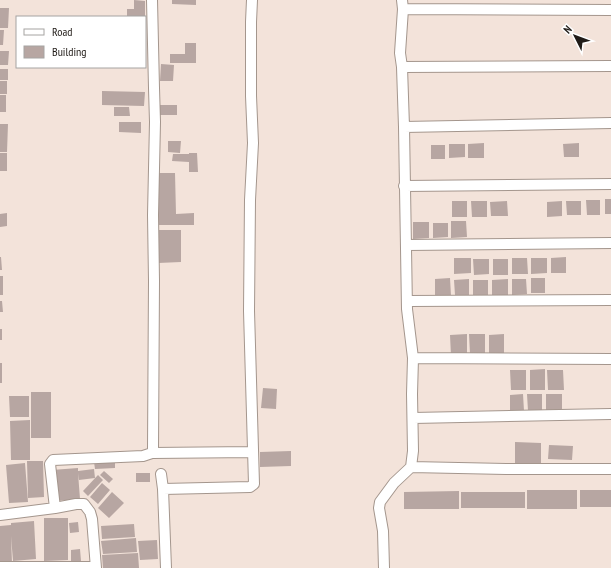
<svg xmlns="http://www.w3.org/2000/svg" width="611" height="568" font-family="'PT Sans Narrow',sans-serif">
<style>
.building{fill:#b7a6a2}
.lines{fill:none;stroke-linecap:round;stroke-linejoin:round}
.street-casing{stroke:#a4968d;stroke-width:12}
.street{stroke:#fff;stroke-width:10}
</style>
<rect width="100%" height="100%" fill="#f3e3da"/>
<!-- building -->
<path class="building" d="M134,0L145,1V17H127V9H134Z
M172,0H196V5L172,4Z
M0,8H9L8,28H0Z
M0,30H4L3,45H0Z
M185,43H196V63H170V54H185Z
M0,51H9L8,65H0Z
M161,64L174,65L173,81H160Z
M0,69H8V80H0Z
M0,81H7V94H0Z
M102,91L145,92L144,106L102,105Z
M0,95H6V112H0Z
M159,105H177V115H159Z
M114,107H129L130,116H114Z
M119,122H141V133L119,132Z
M0,124H8L7,152H0Z
M168,141H181L180,153L168,152Z
M484,143V158H468V144Z
M579,143V157H564L563,144Z
M449,144H465V157L449,158Z
M431,145H445V159H431Z
M0,153H7V171H0Z
M189,153H197L198,172H189V162L172,161L173,154H189Z
M155,173H175L176,214L194,213V225H156Z
M605,199H611V214H605Z
M586,200H600V215H587Z
M452,201H467V217H452Z
M471,201H487V217H472Z
M507,201L508,216H491L490,202Z
M562,201V216L547,217V202Z
M566,201H581V215H567Z
M7,213V226L0,227V214Z
M451,221H466L467,237L451,238Z
M413,222H429V238L413,239Z
M433,223H448V237L433,238Z
M158,230H181V262L158,263Z
M0,257H1L2,270H0Z
M566,257V273H551V258Z
M454,258H471V273L454,274Z
M512,258H527L528,274H512Z
M531,258H547V273L531,274Z
M473,259H489V274L474,275Z
M493,259H508V275H493Z
M0,276H3V295H0Z
M450,278L451,296L435,297V279Z
M531,278H545V293H531Z
M469,279V295H455L454,280Z
M508,279V295H492V280Z
M512,279H526L527,294L512,295Z
M473,280H488V295H473Z
M0,301H2L3,312H0Z
M0,329H2V340H0Z
M467,334V355L451,356L450,335Z
M469,334H485V354H470Z
M504,334V354H489V335Z
M0,363H2V383H0Z
M545,369V390H530V370Z
M510,370H526V390H511Z
M547,370H563L564,390H548Z
M263,388L277,389L276,409L261,408Z
M31,392H51V438H31Z
M523,394L524,411H510V395Z
M527,394H542V411H528Z
M546,394H562V410H546Z
M9,396H29V417H10Z
M30,420V460H11L10,421Z
M515,442L541,443V464L515,463Z
M549,445L573,446L572,460L548,459Z
M291,451V466L260,467V452Z
M27,461H43L44,497L28,498Z
M115,461V468L95,469L94,462Z
M25,463L28,502L9,503L6,465Z
M78,468V471L94,469L95,478L79,480L78,473L80,499L54,501L52,470Z
M104,471L113,479L109,483L100,475Z
M136,473H150V482H136Z
M98,475L103,480L88,496L83,491Z
M102,483L110,490L98,504L90,497Z
M527,490H577V509H527Z
M580,490H611V507H580Z
M459,491V509H404V492Z
M112,492L124,503L109,518L98,508Z
M461,492H525V508H461Z
M44,518H68V560L44,561Z
M34,521L36,559L13,561L11,536L12,563L0,564V526L11,525V523Z
M78,522L79,532L70,533L69,523Z
M134,524L135,537L102,539L101,526Z
M136,538L137,552L103,554L101,541Z
M157,540L158,559L140,560L138,541Z
M80,549L81,561L71,562V550Z
M138,553L139,568H103L102,555Z"/>
<g class="lines">
<defs>
<path id="street" d="M402,0L403,9L400,53L402,67L404,127L407,309L413,358L412,394L413,451L411,467
M403,9L611,10
M402,67L611,66
M404,127L611,123
M404,186L611,184
M406,245L611,243
M408,301L611,300
M413,358L611,359
M413,418L611,414
M152,453L153,449L154,281L153,215L155,122L154,88L152,0
M161,474L163,489L166,568
M163,489L250,487L254,484L249,311L250,200L253,143L251,96V22L252,0
M55,508L50,464L53,460L143,456L152,453L253,452
M0,515L55,508L76,504H84L90,512L92,519L96,568
M0,567H96
M384,568L383,531L379,508L380,502L394,483L411,467L506,469H611"/>
</defs>
<!-- street casing -->
<use href="#street" class="street-casing"/>
<!-- street -->
<use href="#street" class="street"/>
</g>
<!-- legend -->
<rect x="16" y="16" width="130" height="52" fill="#ffffff" stroke="#a6a4a2"/>
<rect x="24" y="29" width="20" height="6" fill="#ffffff" stroke="#a6a4a2"/>
<text x="52" y="36" font-size="12" fill="#201b17">Road</text>
<rect x="24" y="46" width="20" height="12" fill="#b7a6a2" stroke="#a6a4a2"/>
<text x="52" y="56" font-size="12" fill="#201b17">Building</text>
<!-- north arrow -->
<g transform="translate(575 36) rotate(312)" stroke="#ffffff" stroke-width="3" paint-order="stroke">
<path d="M0-3L7 15L0 10L-7 15Z" fill="#201b17"/>
<text y="-6" font-size="11" font-weight="bold" text-anchor="middle" fill="#201b17">N</text>
</g>
</svg>
